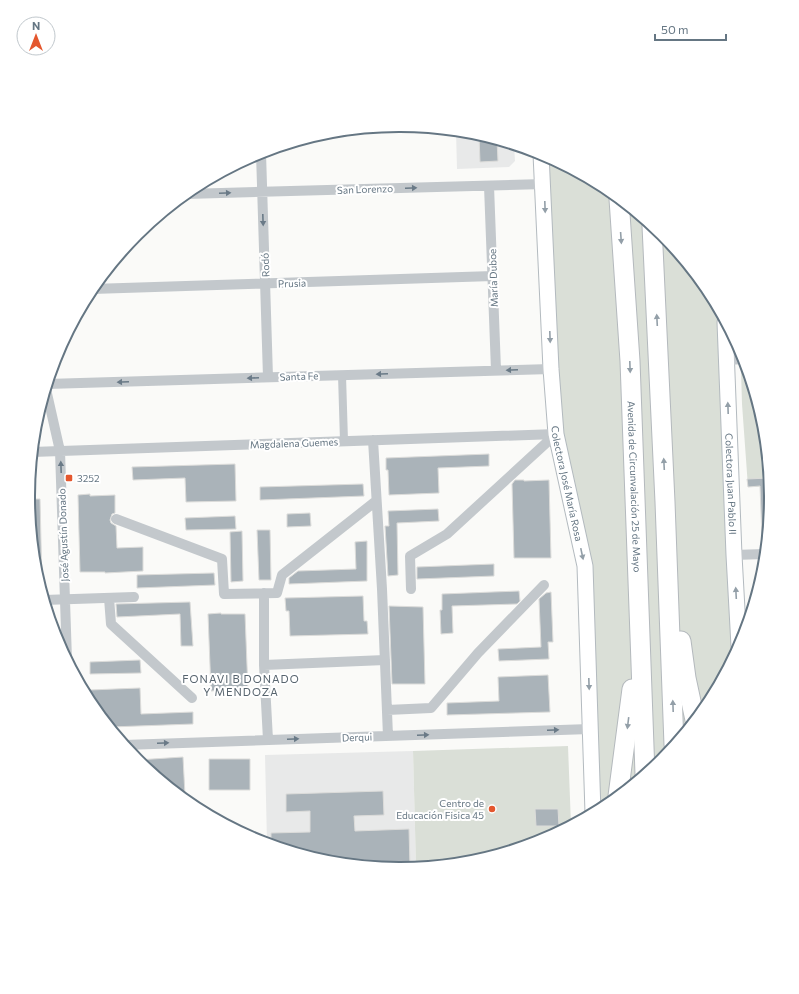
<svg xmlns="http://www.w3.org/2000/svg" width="799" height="994" font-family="Commissioner,sans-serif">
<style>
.built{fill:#e8e9e9}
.green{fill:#dadfd7}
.building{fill:#aab3b9;stroke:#dcdcda}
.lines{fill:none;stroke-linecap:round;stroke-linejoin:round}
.secondary-casing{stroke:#b3babf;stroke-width:17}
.motorway-casing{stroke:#b4b9bd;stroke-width:21}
.pedestrian{stroke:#c3c8cc;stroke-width:8}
.minor{stroke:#c3c8cc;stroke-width:10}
.secondary{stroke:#fff;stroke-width:15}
.motorway{stroke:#fff;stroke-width:19}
.oneway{fill:#6a7a87}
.oneway2{fill:#939fa8}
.poi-dot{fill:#e4572e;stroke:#fff;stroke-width:1.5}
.labels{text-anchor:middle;stroke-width:4;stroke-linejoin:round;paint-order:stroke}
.street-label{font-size:10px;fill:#657683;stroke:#fff}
.poi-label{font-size:10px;fill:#657683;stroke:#fff;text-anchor:start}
.neighbourhood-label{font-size:11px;letter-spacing:1px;fill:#57646e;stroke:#fff}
.rim{fill:none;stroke:#657683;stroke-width:2}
</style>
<rect width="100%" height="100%" fill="#fafaf8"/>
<!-- built -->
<path class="built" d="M456,131L472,133L514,145L515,161L509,167L457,169Z
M413,751L416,867L399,868L327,861L267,843L265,755Z"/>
<!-- green -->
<path class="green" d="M541,154L606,188L662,234L709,291L725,322L739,646L708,704L662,760L606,806L593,813L585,566L556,434Z
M741,370H747L764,425L770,486L748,487L742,404Z
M568,746L571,825L541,840L472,861L416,867L413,751Z"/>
<!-- building -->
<path class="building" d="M479,135L497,140L498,161L480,162Z
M489,454V466L438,468L439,493L389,495L388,470H386V458Z
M235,464L236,501L186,502L185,478L133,480L132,467Z
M769,478L771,497L767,538H762L760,486L748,487L747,479Z
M515,480H524V481L549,480L551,558H514L512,484Z
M363,484L364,496L260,500V487Z
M90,494V496L115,495V513L112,514L110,520L111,523L116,526L117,548L143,547V571L105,573V572H80L78,495Z
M28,499H40L42,584H39L35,569Z
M438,509L439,521L397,523L398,575L388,576L385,526H389L388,511Z
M310,513L311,526L287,527V514Z
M235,516L236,529L186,530L185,518Z
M257,530H270L271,580H259Z
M242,531L243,581L231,582L230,532Z
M367,541V581L289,584V578L298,571L356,569L355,542Z
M494,564V576L417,579V567Z
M214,573L215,585L137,588V575Z
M519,591L520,601L517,604L452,606L453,633L441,634L440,610H442V594Z
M551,592L553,642H548L549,659L499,661L498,649L541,647L539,599L546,593Z
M363,596L364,621H367L368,634L290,636L289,611H286L285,598Z
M190,602L193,646H181L180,614L117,617L116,604Z
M389,606L423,607L425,684H392Z
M221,613V614H245L248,691L235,692V690L211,691L208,614Z
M140,660L141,673L90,674V662Z
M548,675L550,712L447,715V703L499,701L498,677Z
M140,688L141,714L193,712V724L110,727L90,702V690Z
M183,757L185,795H180L137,760Z
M209,759H250V790H209Z
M383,791L384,815L354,816L355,831L409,829L410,867L399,868L327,861L271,844V833L310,832V811L286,812V794Z
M535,809H558L559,826H536Z"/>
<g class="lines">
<defs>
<g id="secondary">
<path id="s1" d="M541,154L551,369L556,434L585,566L593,813"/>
<path id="s2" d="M725,322L734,555L739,646"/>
</g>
<g id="motorway">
<path id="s3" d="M619,199L630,361L645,774"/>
<path d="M652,226L665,502L674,745"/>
<path d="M681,641L686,678L695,720"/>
<path d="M618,796L632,689"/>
</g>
</defs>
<!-- secondary casing -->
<use href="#secondary" class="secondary-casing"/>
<!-- motorway casing -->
<use href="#motorway" class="motorway-casing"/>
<!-- pedestrian -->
<path class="pedestrian" d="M342,375L344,441"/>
<!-- minor -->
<path class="minor" d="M261,153L268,377
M489,186L496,370
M186,194L544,184
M92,289L493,276
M727,360L744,359
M47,384L551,369
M46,389L60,451L67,660
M373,440L382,589L388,736
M32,452L556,434
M116,519L222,559L224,594L277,593L282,575L376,501
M734,555L765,554
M411,589L410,556L447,534L556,434
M264,593V665L268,740
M109,598L111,624L192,698
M44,600L134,597
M264,665L385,660
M387,710L431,708L478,653L544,585
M124,745L590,729"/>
<!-- secondary -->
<use href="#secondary" class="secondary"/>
<!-- motorway -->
<use href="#motorway" class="motorway"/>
</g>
<!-- one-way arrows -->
<defs><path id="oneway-solid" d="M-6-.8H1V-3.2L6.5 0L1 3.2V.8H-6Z"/></defs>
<g class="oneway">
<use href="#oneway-solid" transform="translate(411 188) rotate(-2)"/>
<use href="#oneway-solid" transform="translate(225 193) rotate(-2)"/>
<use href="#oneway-solid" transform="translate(263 220) rotate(88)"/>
<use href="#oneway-solid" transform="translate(512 370) rotate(178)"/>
<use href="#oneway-solid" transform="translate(382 374) rotate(178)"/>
<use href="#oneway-solid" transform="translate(253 378) rotate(178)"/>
<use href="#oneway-solid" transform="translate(123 382) rotate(178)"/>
<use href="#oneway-solid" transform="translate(61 467) rotate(-92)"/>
<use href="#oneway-solid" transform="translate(553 730) rotate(-2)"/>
<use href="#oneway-solid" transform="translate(423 735) rotate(-2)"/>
<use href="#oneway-solid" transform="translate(293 739) rotate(-2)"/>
<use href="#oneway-solid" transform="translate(163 743) rotate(-2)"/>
</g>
<g class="oneway2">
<use href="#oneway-solid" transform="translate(545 207) rotate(88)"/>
<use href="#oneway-solid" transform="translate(621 238) rotate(86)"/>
<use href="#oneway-solid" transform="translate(657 320) rotate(-93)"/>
<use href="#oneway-solid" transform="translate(550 337) rotate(88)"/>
<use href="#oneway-solid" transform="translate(630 367) rotate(88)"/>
<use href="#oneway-solid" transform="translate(728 408) rotate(-92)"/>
<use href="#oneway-solid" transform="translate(664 464) rotate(-93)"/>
<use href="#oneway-solid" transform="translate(582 554) rotate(78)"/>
<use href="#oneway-solid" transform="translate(736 593) rotate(-93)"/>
<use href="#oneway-solid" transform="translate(589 684) rotate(88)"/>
<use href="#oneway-solid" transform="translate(673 706) rotate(-92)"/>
<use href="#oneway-solid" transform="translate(628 723) rotate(97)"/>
</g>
<!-- markers -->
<g class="poi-dot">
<rect x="65" y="474" width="8" height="8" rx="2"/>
<circle cx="492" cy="809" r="4"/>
</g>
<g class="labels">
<!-- street labels -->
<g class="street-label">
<text transform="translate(365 189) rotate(-2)" y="4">San Lorenzo</text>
<text transform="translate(265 265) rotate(-92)" y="4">Rodó</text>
<text transform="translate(493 278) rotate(-92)" y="4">María Duboe</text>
<text transform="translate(292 283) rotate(-2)" y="4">Prusia</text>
<text transform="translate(299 376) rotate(-2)" y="4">Santa Fe</text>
<text transform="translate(294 443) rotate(-2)" y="4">Magdalena Guemes</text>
<text dy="4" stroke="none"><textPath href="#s1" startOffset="331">Colectora José María Rosa</textPath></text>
<text dy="4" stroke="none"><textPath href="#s2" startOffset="162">Colectora Juan Pablo II</textPath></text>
<text dy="4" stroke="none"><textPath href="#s3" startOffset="288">Avenida de Circunvalación 25 de Mayo</textPath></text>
<text transform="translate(63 535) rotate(-92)" y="4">José Agustín Donado</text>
<text transform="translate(357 737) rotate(-2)" y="4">Derqui</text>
</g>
<!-- poi labels -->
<g class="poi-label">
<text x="77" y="482">3252</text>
<text x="484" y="807" text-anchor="end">Centro de<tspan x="484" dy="12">Educación Fisica 45</tspan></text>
</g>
<!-- neighbourhood labels -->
<g class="neighbourhood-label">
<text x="241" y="683">FONAVI B DONADO<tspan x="241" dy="13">Y MENDOZA</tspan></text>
</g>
</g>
<!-- crop -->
<path d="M0 0H799V994H0ZM399 132H400A364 364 0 0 1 764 496V498A364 364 0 0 1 400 862H399A364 364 0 0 1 35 498V496A364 364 0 0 1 399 132Z" fill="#fff" fill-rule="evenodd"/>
<path class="rim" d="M399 132H400A364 364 0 0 1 764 496V498A364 364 0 0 1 400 862H399A364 364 0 0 1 35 498V496A364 364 0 0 1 399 132Z"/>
<!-- north arrow -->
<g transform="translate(36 36)"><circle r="19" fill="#ffffff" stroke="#c1c8cd"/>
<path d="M0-3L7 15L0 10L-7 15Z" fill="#e4572e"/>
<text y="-6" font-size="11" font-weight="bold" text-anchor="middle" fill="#657683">N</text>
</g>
<!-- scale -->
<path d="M655 34v6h71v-6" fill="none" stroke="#657683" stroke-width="2"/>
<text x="661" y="34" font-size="12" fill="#657683" stroke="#ffffff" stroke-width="3" paint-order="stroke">50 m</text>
</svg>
